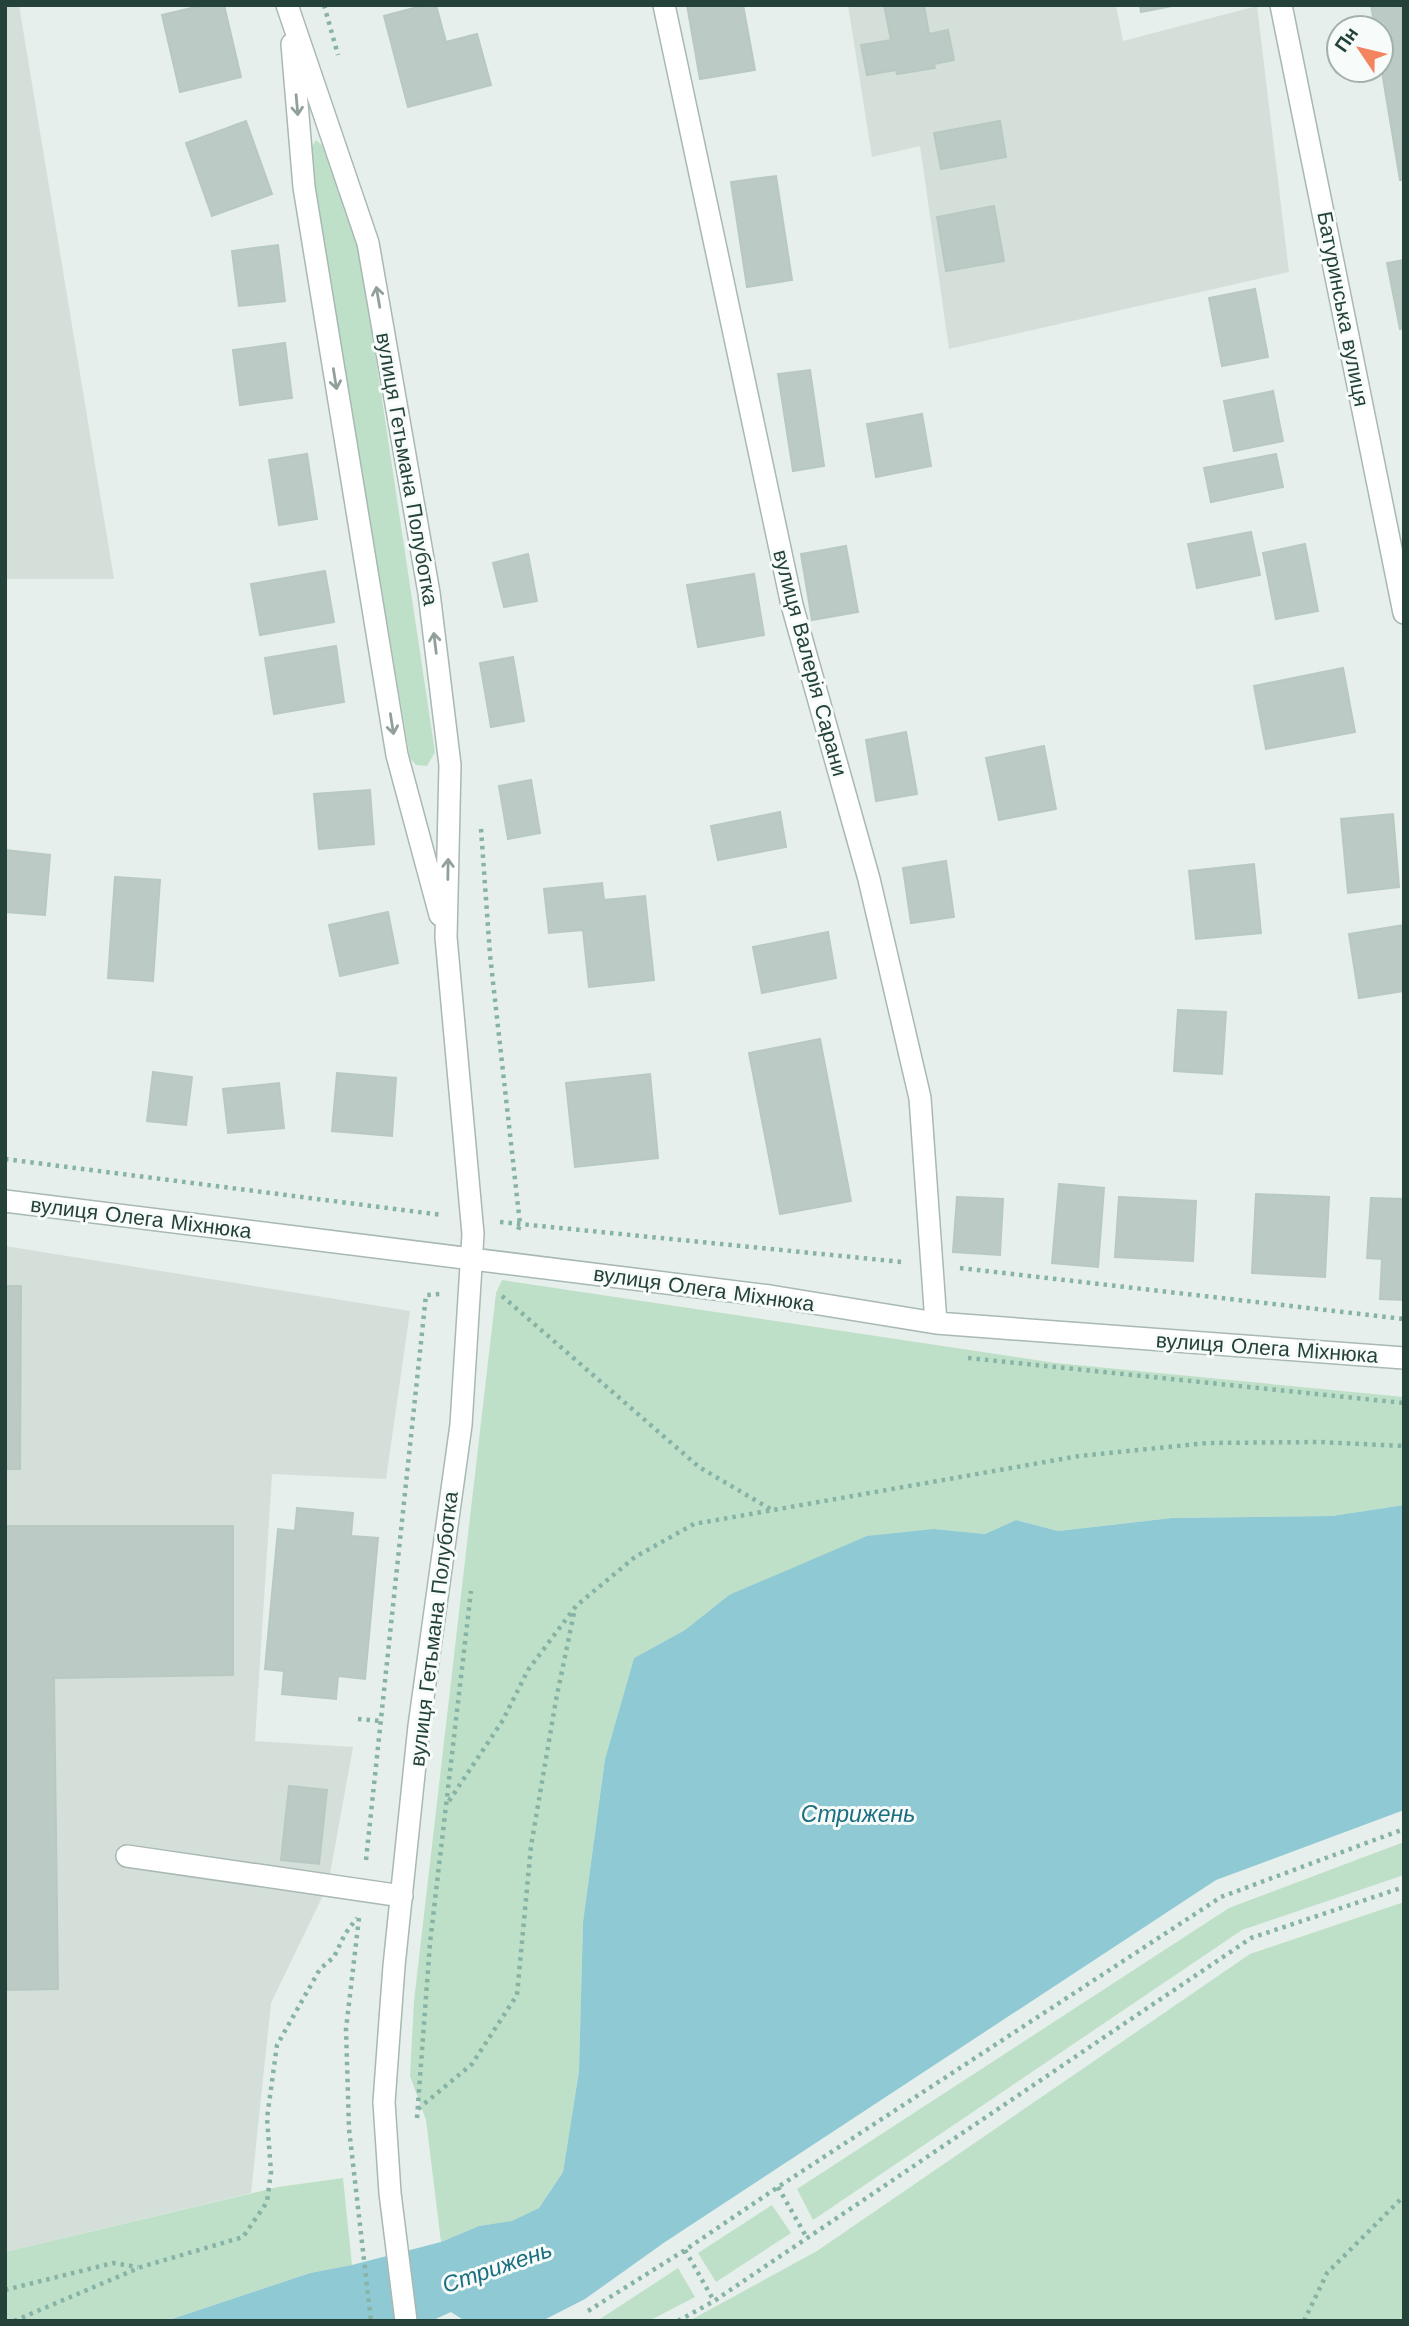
<svg xmlns="http://www.w3.org/2000/svg" width="1409" height="2326" font-family="'Work Sans',sans-serif">
<style>
.built{fill:#d4dfda}
.green{fill:#bfe0c8}
.water{fill:#8ec9d4}
.building{fill:#bbcac4;stroke:#b8c9c2;stroke-width:2}
.lines{fill:none;stroke-linecap:round;stroke-linejoin:round}
.minor-casing{stroke:#a8b8b2;stroke-width:24}
.path{stroke:#86b3a5;stroke-width:4.5;stroke-dasharray:3.5 5;stroke-linecap:butt}
.minor{stroke:#fff;stroke-width:21}
.oneway{stroke:#92a09c}
.labels{text-anchor:middle;stroke-width:6;stroke-linejoin:round;paint-order:stroke}
.street-label{font-size:21px;fill:#24423a;stroke:#f7fbf9}
.water-label{font-size:23px;font-style:italic;fill:#1c6f80;stroke:#f7fbf9}
</style>
<rect width="100%" height="100%" fill="#e6efeb"/>
<!-- built -->
<path class="built" d="M5,5H19L114,579H5Z
M848,5H1116L1123,41L1257,6L1289,272L949,349L920,146L872,157Z
M5,1246L410,1311L386,1479L272,1474L255,1741L353,1747L328,1885L271,2003L251,2193L5,2252Z"/>
<!-- green -->
<path class="green" d="M316,140L323,146L360,253L435,752L427,766L416,765L410,758L308,153Z
M502,1280L1056,1363L1404,1397V1505L1332,1516L1172,1518L1058,1531L1016,1520L985,1534L934,1529L729,1595L685,1630L634,1658L605,1759L583,1922L579,2071L563,2172L539,2208L513,2221L479,2226L441,2242L426,2120L410,2076L414,2001L496,1293Z
M1404,1842V1875L1242,1930L813,2220L797,2189L1229,1908Z
M1404,1902V2321H689L817,2251L1250,1954Z
M343,2178L352,2265L310,2273L166,2321H5V2252L278,2187Z
M772,2205L791,2233L716,2282L698,2253Z
M678,2268L695,2297L649,2321H597Z"/>
<!-- water -->
<path class="water" d="M1404,1505V1810L1216,1880L665,2242L585,2299L542,2321H465L451,2312L431,2321H166L310,2273L352,2265L441,2242L479,2226L512,2221L539,2208L563,2172L579,2071L583,1922L605,1759L634,1658L685,1630L729,1595L867,1536L934,1529L985,1534L1016,1520L1058,1531L1172,1518L1332,1516Z"/>
<!-- building -->
<path class="building" d="M204,5H224L241,77L180,92L162,15Z
M425,5H436L446,42L477,34L491,85L408,107L384,16Z
M687,5H743L755,70L700,79Z
M884,5H924L929,34L948,30L954,60L934,64L935,68L897,74L896,70L867,75L861,45L891,40Z
M1140,5H1177L1141,12Z
M1371,5H1404V180H1400L1381,66V28H1375Z
M246,121L272,194L212,216L186,143Z
M1000,121L1006,157L941,169L934,133Z
M776,176L792,280L747,287L731,182Z
M994,206L1004,261L946,271L937,217Z
M278,245L285,301L239,306L232,251Z
M1404,260V328L1400,329L1387,263Z
M1255,289L1268,357L1222,366L1209,298Z
M285,343L292,398L240,405L233,350Z
M810,370L824,466L793,471L778,374Z
M1273,391L1283,441L1234,451L1224,401Z
M922,414L931,466L876,477L867,424Z
M307,454L317,519L279,525L269,460Z
M1276,454L1283,487L1211,502L1204,468Z
M1251,532L1260,575L1197,588L1188,544Z
M1305,544L1318,611L1276,619L1263,553Z
M846,546L858,612L812,620L801,554Z
M528,554L537,601L504,607L493,563Z
M325,571L334,622L260,635L251,584Z
M754,574L764,635L698,647L687,585Z
M336,646L344,702L274,714L265,658Z
M513,657L524,721L491,727L480,663Z
M1343,668L1355,732L1266,749L1254,686Z
M906,732L917,794L876,801L866,740Z
M1044,746L1056,809L999,820L986,758Z
M531,780L540,833L508,839L499,786Z
M370,790L374,844L319,849L314,794Z
M780,812L786,847L718,860L711,826Z
M1393,814L1399,887L1348,893L1341,819Z
M5,850L50,855L45,915L5,912Z
M946,861L954,917L911,923L903,868Z
M1254,864L1261,933L1196,939L1189,871Z
M115,877L160,880L153,981L108,978Z
M602,883L604,900L645,896L654,980L589,987L583,930L549,933L544,889Z
M388,912L398,963L340,976L329,925Z
M1404,925V991L1359,998L1349,934Z
M828,932L836,978L762,993L753,947Z
M1178,1010L1226,1012L1222,1074L1174,1071Z
M820,1039L851,1201L780,1214L749,1053Z
M153,1072L192,1077L186,1125L147,1121Z
M337,1073L396,1078L392,1136L332,1131Z
M650,1074L658,1158L575,1167L566,1083Z
M279,1083L284,1128L228,1133L223,1089Z
M1059,1184L1104,1188L1098,1267L1052,1263Z
M1256,1194L1329,1197L1325,1277L1252,1273Z
M957,1197L1003,1199L1000,1255L953,1252Z
M1119,1197L1196,1201L1193,1261L1115,1257Z
M1371,1198L1404,1199V1300L1380,1299L1382,1259L1367,1258Z
M5,1286H21L20,1469H5Z
M297,1508L353,1513L351,1536L378,1538L365,1679L338,1676L336,1699L282,1694L284,1671L265,1669L278,1529L295,1531Z
M5,1526H233V1675L54,1678L58,1989L5,1990Z
M289,1786L327,1790L319,1864L281,1860Z"/>
<g class="lines">
<defs>
<path id="minor" d="M287,5L368,243L429,593L450,765L446,937L473,1234L461,1425L419,1726L394,1966L384,2102L390,2193L406,2321
M664,5L792,605L869,879L920,1098L936,1323
M1281,5L1404,613
M292,44L304,187L397,755L440,915
M5,1201L770,1296L936,1323L1404,1358
M127,1856L402,1896"/>
</defs>
<!-- minor casing -->
<use href="#minor" class="minor-casing"/>
<!-- path -->
<path class="path" d="M324,5L338,55
M481,829L490,955L520,1224L517,1234
M5,1159L442,1215
M500,1222L902,1262
M960,1268L1404,1319
M502,1296L699,1467L772,1510
M968,1358L1404,1403
M358,1719L381,1721
M449,1801L503,1720L528,1670L576,1606L635,1557L694,1524L1079,1456L1207,1443L1319,1442L1404,1446
M366,1860L426,1295L441,1294
M359,1918L346,2029L349,2129L371,2321
M418,2109L472,2064L517,1995L531,1846L556,1700L575,1608
M417,2118L430,1943L471,1591
M778,2187L807,2238
M685,2250L714,2301
M5,2290L113,2263L138,2267
M588,2311L685,2250L778,2187L1221,1897L1404,1829
M14,2321L141,2267L243,2237L267,2202L271,2172L267,2118L277,2045L320,1969L334,1957L345,1934L357,1918
M678,2321L714,2301L1251,1938L1404,1887
M1304,2321L1327,2273L1404,2196"/>
<!-- minor -->
<use href="#minor" class="minor"/>
</g>
<!-- one-way arrows -->
<defs><path id="oneway-shaft" d="M-6 0H5M1.5-3L5.5 0L1.5 3" fill="none" stroke-width="1.6" stroke-linecap="round" stroke-linejoin="round" transform="scale(1.75)"/></defs>
<g class="oneway">
<use href="#oneway-shaft" transform="translate(297 105) rotate(85)"/>
<use href="#oneway-shaft" transform="translate(378 297) rotate(-100)"/>
<use href="#oneway-shaft" transform="translate(335 379) rotate(81)"/>
<use href="#oneway-shaft" transform="translate(435 643) rotate(-97)"/>
<use href="#oneway-shaft" transform="translate(392 724) rotate(81)"/>
<use href="#oneway-shaft" transform="translate(448 869) rotate(-89)"/>
</g>
<g class="labels">
<!-- street labels -->
<g class="street-label">
<text transform="translate(1343 309) rotate(79)" y="7">Батуринська вулиця</text>
<text transform="translate(407 469) rotate(80)" y="7">вулиця Гетьмана Полуботка</text>
<text transform="translate(810 663) rotate(75)" y="7">вулиця Валерія Сарани</text>
<text transform="translate(141 1218) rotate(7)" y="7">вулиця Олега Міхнюка</text>
<text transform="translate(704 1289) rotate(8)" y="7">вулиця Олега Міхнюка</text>
<text transform="translate(1267 1348) rotate(4)" y="7">вулиця Олега Міхнюка</text>
<text transform="translate(434 1629) rotate(-83)" y="7">вулиця Гетьмана Полуботка</text>
</g>
<!-- water labels -->
<g class="water-label">
<text x="858" y="1822">Стрижень</text>
<text transform="translate(497 2267) rotate(-19)" y="8">Стрижень</text>
</g>
</g>
<!-- border -->
<rect width="1409" height="2326" fill="none" stroke="#24423a" stroke-width="14"/>
<!-- north arrow -->
<g transform="translate(1360 49) rotate(305)"><circle r="33" fill="#f7fbf9" stroke="#a3b1ad" stroke-width="2"/>
<path d="M0-5L12 26L0 18L-12 26Z" fill="#f4845f"/>
<text y="-10" font-size="19" font-weight="bold" text-anchor="middle" fill="#24423a">Пн</text>
</g>
</svg>
